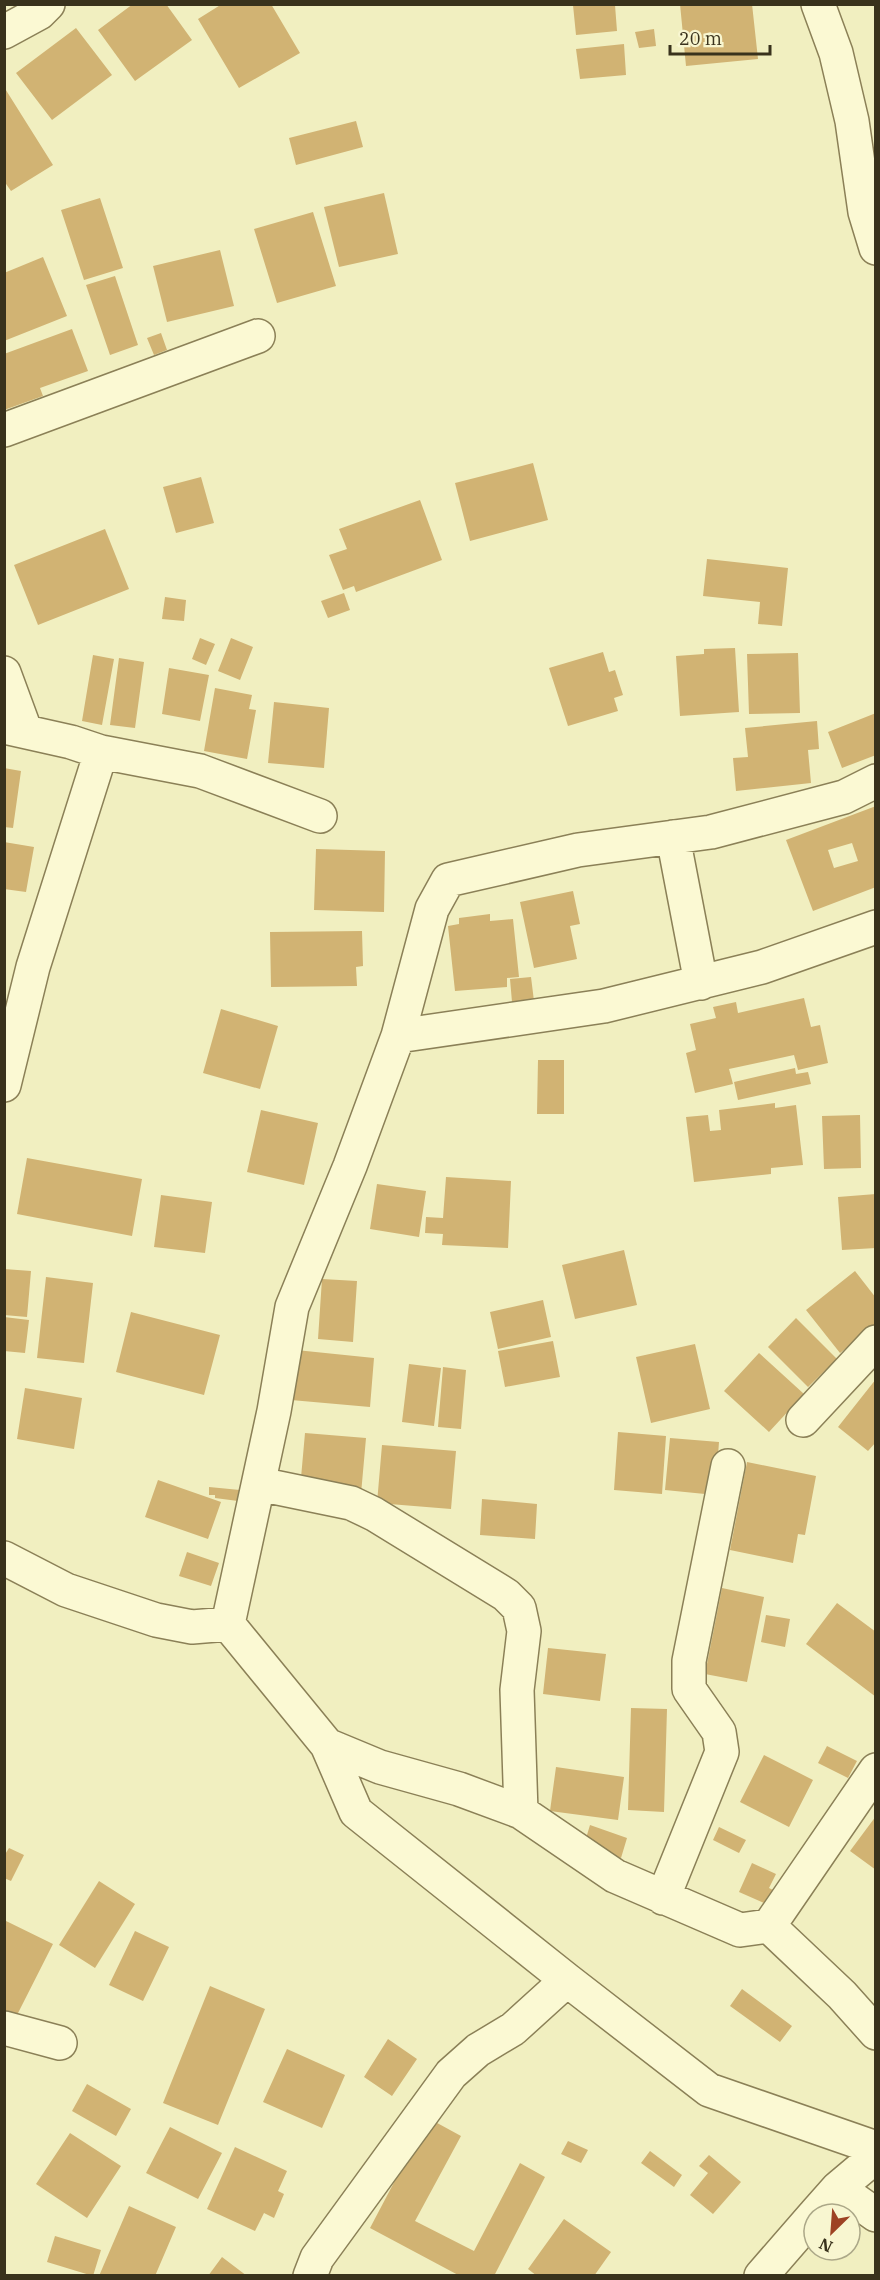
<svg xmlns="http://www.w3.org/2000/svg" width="880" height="2280" font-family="'IBM Plex Serif',serif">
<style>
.building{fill:#d1b373;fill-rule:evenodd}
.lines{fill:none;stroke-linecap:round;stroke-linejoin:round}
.minor-casing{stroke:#8b8057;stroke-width:36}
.minor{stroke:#fbf9d3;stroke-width:33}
</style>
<rect width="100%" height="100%" fill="#f1efc0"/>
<!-- building -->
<path class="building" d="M133,4H166L192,40L135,81L98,30Z
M222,4H271L300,53L239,88L198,19Z
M680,4H752L758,59L686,66Z
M573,5H615L617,31L576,35Z
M76,28L112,75L52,120L16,73Z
M654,29L656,46L639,48L635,32Z
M624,44L626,75L580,79L576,49Z
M4,87L53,165L11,191L4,181Z
M356,121L363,147L296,165L289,138Z
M384,193L398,254L339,267L324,207Z
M100,198L123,268L84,280L61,210Z
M313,212L336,286L277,303L254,229Z
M220,250L234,306L167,322L153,266Z
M43,257L67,316L4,341V273Z
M115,276L138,345L110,355L86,285Z
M72,329L88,371L40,388L43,396L4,410V354Z
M161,333L167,350L154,355L147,338Z
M533,463L548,520L470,541L455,483Z
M201,477L214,523L176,533L163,487Z
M420,500L442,560L356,592L354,586L343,590L329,555L347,549L339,529Z
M105,529L129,589L38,625L14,565Z
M707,559L788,568L782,626L758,624L760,602L703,596Z
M344,593L350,610L328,618L321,601Z
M165,597L186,600L184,621L162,619Z
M200,638L215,644L206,665L192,659Z
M231,638L253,647L240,680L218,671Z
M735,648L739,712L680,716L676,656L704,654V649Z
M603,652L609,672L615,670L623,695L614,698L618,711L568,726L549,668Z
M798,653L800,713L749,714L747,654Z
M93,655L114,659L102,725L82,721Z
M119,658L144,662L135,728L110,725Z
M169,668L209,675L200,721L162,714Z
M215,688L252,695L249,709L256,710L247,759L204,751Z
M274,702L329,708L324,768L268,763Z
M876,713V755L842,768L828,732Z
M817,721L819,749L808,750L811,783L736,791L733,758L748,757L745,728Z
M4,768L21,771L13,828L4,827Z
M876,806V887L813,911L786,840ZM852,843L858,861L834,868L828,850Z
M4,842L34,847L26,892L4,889Z
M316,849L385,851L384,912L314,910Z
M573,891L580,924L570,926L577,959L534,968L520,902Z
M490,914V921L513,919L519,977L507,978V987L455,991L448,926L459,924V918Z
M362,931L363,966L356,967L357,986L271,987L270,932Z
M531,977L534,1001L512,1002L510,979Z
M804,998L811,1027L820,1025L828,1063L798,1070L794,1055L729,1069L733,1084L695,1093L686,1053L696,1050L690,1024L716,1018L713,1007L736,1002L738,1013Z
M221,1009L278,1026L260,1089L203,1073Z
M538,1060H564V1114H537Z
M795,1068L796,1074L808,1072L811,1084L738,1100L734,1082Z
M775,1103V1108L796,1105L803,1165L771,1168V1174L694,1182L686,1117L708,1115L710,1131L721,1130L719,1110Z
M261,1110L318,1123L304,1185L247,1172Z
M860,1115L861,1168L824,1169L822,1116Z
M27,1158L142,1179L132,1236L17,1214Z
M446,1177L511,1181L508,1248L442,1245L443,1234L425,1233L426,1217L443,1218Z
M377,1184L426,1191L419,1237L370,1229Z
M876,1194V1248L842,1250L838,1197Z
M161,1195L212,1202L205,1253L154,1247Z
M624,1250L637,1305L575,1319L562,1265Z
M4,1269L31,1271L27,1317L4,1315Z
M855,1271L876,1298V1325L840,1353L806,1310Z
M46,1277L93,1283L84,1363L37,1358Z
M322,1279L357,1281L353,1342L318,1339Z
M543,1300L551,1337L498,1349L490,1312Z
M131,1312L220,1335L204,1395L116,1372Z
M4,1317L29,1320L25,1353L4,1351Z
M796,1318L837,1359L808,1387L768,1347Z
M553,1341L560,1377L505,1387L498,1351Z
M695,1344L710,1409L651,1423L636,1357Z
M296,1350L374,1358L370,1407L291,1400Z
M759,1353L804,1394L769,1432L724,1391Z
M409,1364L441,1368L434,1426L402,1422Z
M443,1367L466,1370L461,1429L438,1427Z
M876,1379V1442L868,1451L838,1427Z
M25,1388L82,1398L74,1449L17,1439Z
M618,1432L666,1436L662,1494L614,1490Z
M305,1433L366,1438L361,1494L300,1489Z
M670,1438L719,1442L715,1495L665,1490Z
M382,1445L456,1451L451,1509L377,1503Z
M747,1462L816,1476L805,1535L798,1534L793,1563L730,1550Z
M158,1480L221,1502L208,1539L145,1517Z
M209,1487L240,1490L238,1501L215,1498V1495H209Z
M482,1499L537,1504L535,1539L480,1535Z
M187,1552L219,1563L211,1586L179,1576Z
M722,1588L764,1597L747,1682L705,1674Z
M837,1603L876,1632V1697L806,1644Z
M766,1615L790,1619L785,1647L761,1642Z
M548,1648L606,1654L600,1701L543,1694Z
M631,1708L667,1709L664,1812L628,1810Z
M827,1746L857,1761L848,1778L818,1763Z
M764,1755L813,1780L789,1827L740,1802Z
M556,1767L624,1777L618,1820L550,1811Z
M876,1816V1870L850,1851Z
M590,1825L627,1838L621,1858L584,1845Z
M719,1827L746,1840L739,1853L713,1840Z
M9,1848L24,1855L11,1881L4,1878V1856Z
M752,1863L776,1874L769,1888L777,1892L771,1906L739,1892Z
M99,1881L135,1904L95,1968L59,1945Z
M4,1920L53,1944L16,2017L4,2012Z
M135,1931L169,1947L143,2001L109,1985Z
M210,1986L265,2009L218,2125L163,2103Z
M742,1989L792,2026L780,2042L730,2006Z
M388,2039L417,2059L392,2096L364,2077Z
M287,2049L345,2075L322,2128L263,2102Z
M87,2084L131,2109L116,2136L72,2111Z
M428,2118L461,2136L415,2221L474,2251L520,2163L545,2177L494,2276H460L370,2228Z
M170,2127L222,2153L198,2199L146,2173Z
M70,2133L121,2166L87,2218L36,2184Z
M568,2141L588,2150L581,2163L561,2154Z
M235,2147L287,2171L278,2191L284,2194L274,2218L264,2213L255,2231L207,2209Z
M650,2151L682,2175L674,2187L641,2163Z
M709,2155L741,2182L713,2214L690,2195L708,2173L699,2166Z
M129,2206L176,2227L155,2276H99Z
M564,2219L611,2252L594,2276H537L528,2269Z
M55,2236L101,2250L93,2276L47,2262Z
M222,2257L247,2276H208Z"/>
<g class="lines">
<defs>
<path id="minor" d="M818,4L836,53L852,121L865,212L876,248
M4,32L39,13L48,4
M4,430L258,336
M4,673L25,730
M4,727L71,742L101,752L200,771L320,816
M673,837L701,983
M398,1036L432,909L448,880L578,850L711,832L844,797L876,781
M4,1085L33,967L101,752
M803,1420L876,1342
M259,1484L351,1503L374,1514L506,1595L519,1608L524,1631L517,1690L521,1812
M4,1558L66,1590L156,1620L192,1627L228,1624
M228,1624L274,1411L292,1307L350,1166L398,1036L604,1006L762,967L876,927
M228,1624L327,1745L380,1767L459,1789L521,1812L615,1876L740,1930L769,1926L842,1995L876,2033
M327,1745L356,1812L567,1980L709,2090L876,2148
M663,1898L722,1752L719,1732L689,1689V1661L728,1466
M769,1926L876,1770
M4,2028L60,2043
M838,2188L876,2215
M815,2214L838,2188L876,2156
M310,2276L317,2258L451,2074L478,2050L513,2029L567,1980
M761,2276L814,2215"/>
</defs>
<!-- minor casing -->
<use href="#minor" class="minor-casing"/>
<!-- minor -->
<use href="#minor" class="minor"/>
</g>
<!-- border -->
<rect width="880" height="2280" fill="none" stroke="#39321c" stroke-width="12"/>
<!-- north arrow -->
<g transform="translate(832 2232) rotate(205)"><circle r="28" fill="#f8f6d0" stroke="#aca888" stroke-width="1.5"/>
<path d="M0-4.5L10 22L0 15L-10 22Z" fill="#9d4223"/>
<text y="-9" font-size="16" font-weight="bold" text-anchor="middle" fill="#39321c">N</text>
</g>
<!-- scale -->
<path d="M670 45v9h100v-9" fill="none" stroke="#39321c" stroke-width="3"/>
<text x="679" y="45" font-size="18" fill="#39321c" stroke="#f8f6d0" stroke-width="4.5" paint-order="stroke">20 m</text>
</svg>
